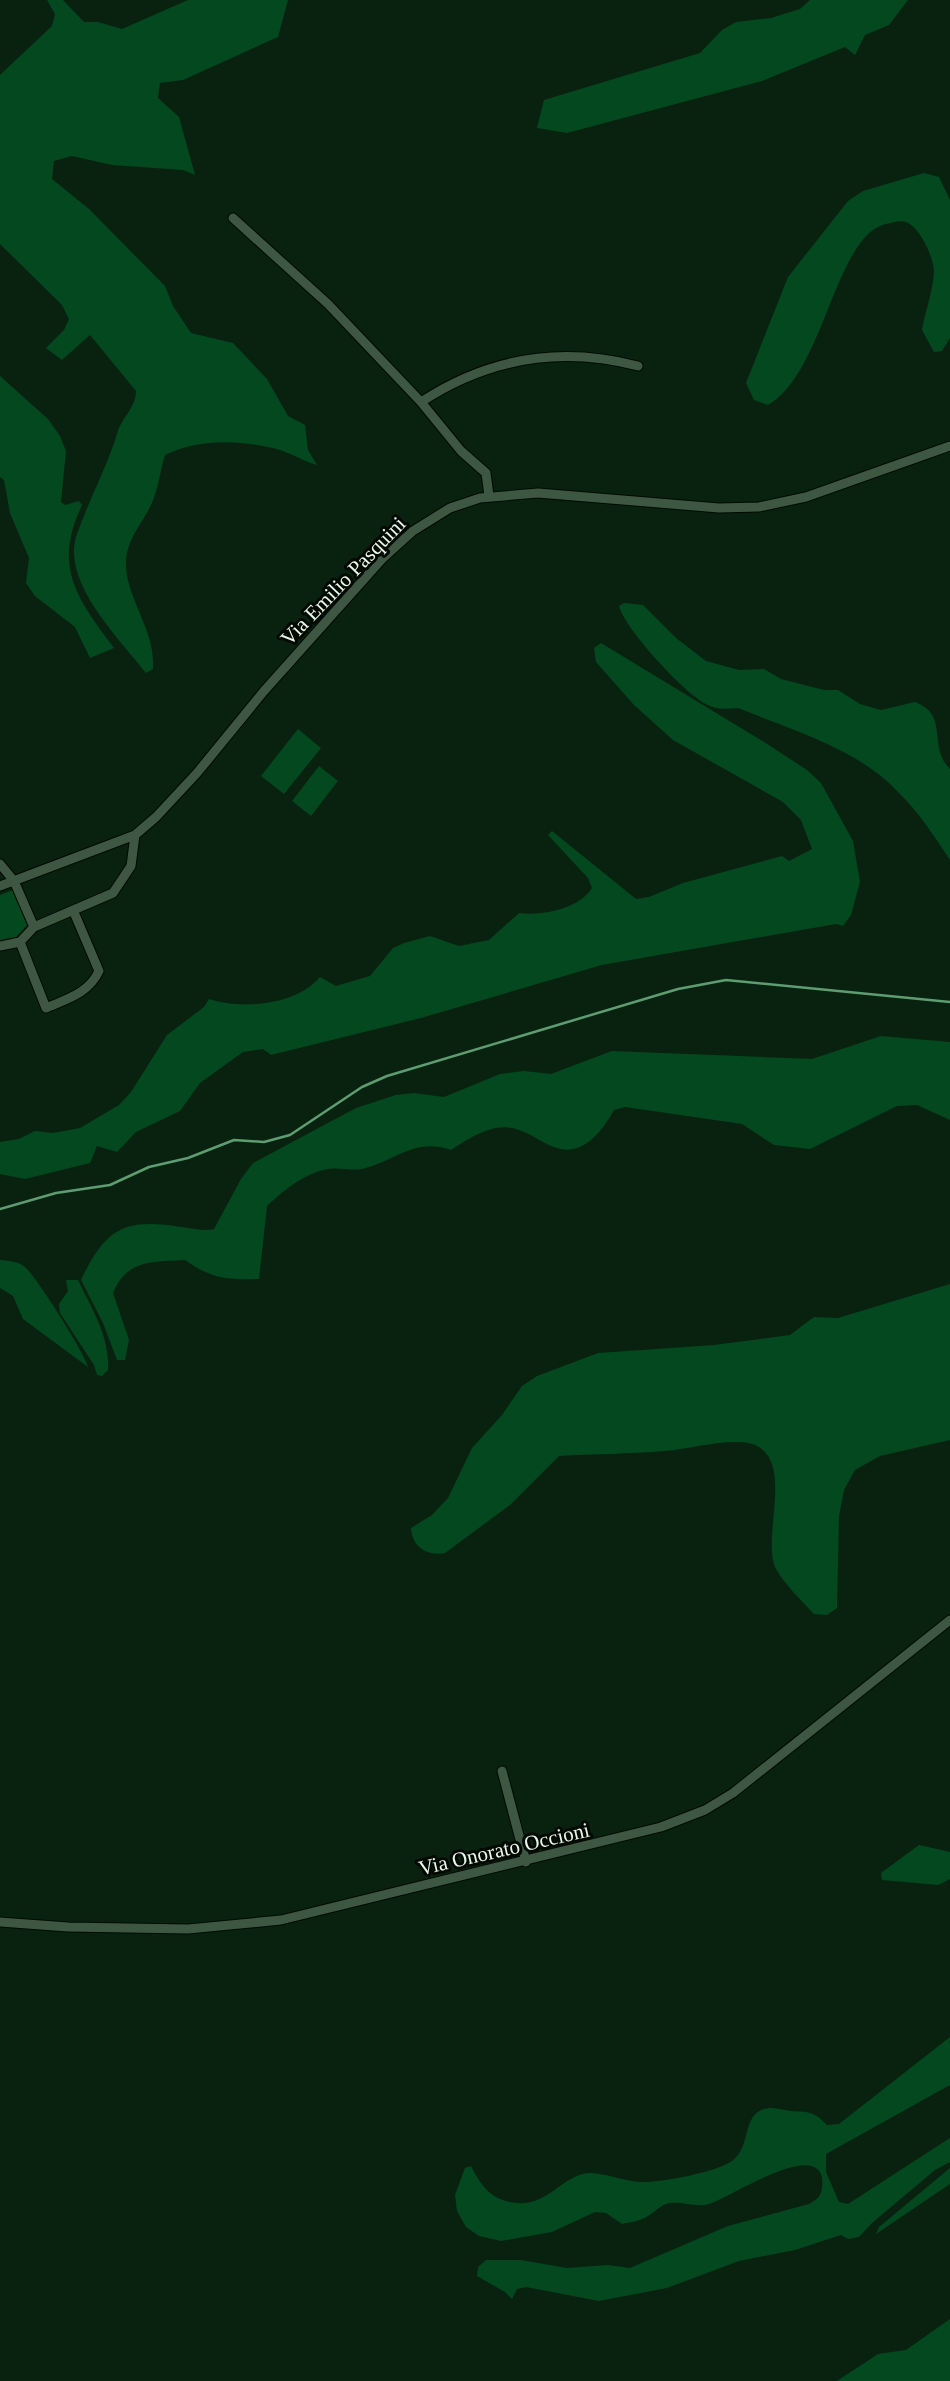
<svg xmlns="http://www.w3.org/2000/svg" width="950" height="2381" font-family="'Times New Roman',serif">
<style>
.green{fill:#04481f}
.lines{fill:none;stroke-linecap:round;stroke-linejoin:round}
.stream{stroke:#5d9d71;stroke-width:2.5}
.minor-casing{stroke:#000b01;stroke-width:11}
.minor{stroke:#3e5743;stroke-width:9}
.labels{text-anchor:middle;stroke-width:6;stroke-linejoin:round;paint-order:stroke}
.street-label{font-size:21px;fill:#eaf9ed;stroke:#020903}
</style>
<rect width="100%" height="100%" fill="#092210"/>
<!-- green -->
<path class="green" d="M47,0H63L84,22H98L122,29L188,0H288L278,37L183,80L160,83L158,98L179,117L195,175L183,170L112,165L72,156L54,161L52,179L89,209L165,286L173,306L191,333L233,343L267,379L288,416L305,425L308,450L317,465C303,461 291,453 277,449C240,440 199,438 165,455C160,471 158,492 150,507C141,525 128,538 126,560C124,597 156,629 153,669L146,673C119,638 60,581 77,534C89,500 106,469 117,434C121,418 136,408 136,391L90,335L62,360L46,348L64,330L69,319L62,305L0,244V75L52,26L55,14Z
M810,0H908L889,25L865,35L855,55L845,47L762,81L567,133L537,128L544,100L700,53L722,30L736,22L771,18L800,9Z
M924,173L939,177L950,200V338L942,351L934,352L922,330C925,312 933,291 934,272C934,258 920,227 906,222C900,220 892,223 886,224C835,235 824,374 768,405L754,400L746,383L788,277L848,201L863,191Z
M0,376L48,419L60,436L66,451L61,502L65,505L79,501L82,505C53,567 76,597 114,648L90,658L75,627L35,596L26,583L29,558L10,513L4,480L0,477Z
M624,603L643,605L676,638L706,661L739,670L764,669L781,679L824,690H838L860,704L881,710L915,702C950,715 927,746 950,769V860C934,836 919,812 898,792C857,748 792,730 738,708C725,709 717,710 706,704C685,694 624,628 619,606Z
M601,643L764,742L807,770L821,783L853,841L860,882L851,915L843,926L836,924L602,965L421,1018L271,1055L263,1049L243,1052L200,1083L180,1111L136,1132L117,1152L97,1146L90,1163L25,1179L0,1174V1142L19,1139L35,1131L53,1133L80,1128L119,1105L131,1092L167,1035L204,1007L209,999C242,1010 297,1005 320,977L336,986L370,976L393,948L404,943L430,936L459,946L489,940L519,913C542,916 579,909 592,888L588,878L548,835L552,831L636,899L649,897L683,883L782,856L789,861L812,849L801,820L783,802L673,740L634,705L596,662L594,648Z
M298,729L321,748L284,794L261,776Z
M319,766L338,781L311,816L292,801Z
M13,890L27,925L16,937L0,940V895Z
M881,1036L950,1042V1120L917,1105L897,1106L810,1149L774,1145L742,1124L625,1107L614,1110C604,1128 586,1154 561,1149C545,1146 532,1133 516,1129C493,1122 470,1138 451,1150C414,1137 394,1162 362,1169C351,1171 339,1167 328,1169C305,1173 284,1190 267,1206L259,1279C227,1280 212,1279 185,1260C153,1262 127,1259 113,1293L129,1340L125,1360H117L103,1323L81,1280C106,1228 124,1218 181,1227C192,1228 204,1232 214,1229L241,1179L253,1163L356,1108L396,1095L414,1093L444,1097L500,1074L524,1071L551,1074L612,1051L812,1059Z
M0,1260C9,1261 19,1261 26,1268C37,1278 86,1355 88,1367L23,1319L13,1296L0,1288Z
M66,1280H78C92,1309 110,1337 108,1370L102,1376L97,1375L94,1365L60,1313L59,1304L68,1291Z
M950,1284V1440L880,1456L855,1470L844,1490L839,1516L837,1608L827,1615L814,1614C802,1601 785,1585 776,1569C759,1536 803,1444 739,1442C715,1441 689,1449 665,1451C630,1454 594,1454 559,1456L510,1505L445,1553C428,1556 412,1548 411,1528L432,1515L448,1498L472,1448L502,1415L522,1386L537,1376L598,1353L714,1345L790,1335L814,1317L838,1318Z
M919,1845L950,1852V1879L938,1885L882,1880L881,1873Z
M950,2037V2085L826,2154V2172L839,2202L848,2204L950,2138V2162L935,2170L872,2223L859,2237L848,2239L841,2235L795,2250L739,2261L667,2288L599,2301L526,2287L517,2289L512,2299L505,2292L477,2276L478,2267L486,2260H521L567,2268L607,2265L630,2268L728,2226L809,2204C816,2200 821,2197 822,2188C829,2131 728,2199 709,2204C695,2208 679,2200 666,2204C660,2206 653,2213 648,2216C641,2221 631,2222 622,2224L606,2213L595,2212L552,2232L501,2241L479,2236L466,2227L457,2211L455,2195L465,2168L471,2166C478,2180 487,2195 503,2200C546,2215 560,2173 591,2173C609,2174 626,2182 644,2182C664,2182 716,2172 732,2161C751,2148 742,2115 764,2109C774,2106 781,2110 791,2111C808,2112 814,2111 827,2125L839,2124Z
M950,2168V2184L876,2234L879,2227Z
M950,2319V2381H837L878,2354L906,2350Z"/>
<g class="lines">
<!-- stream -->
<path class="stream" d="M0,1209L56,1193L110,1185L149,1167L188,1158L234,1140L264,1142L290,1135L362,1087L387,1076L678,989L726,980L950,1002"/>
<defs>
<path id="minor" d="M233,218L328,304L421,402L461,451L486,473L489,496
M421,402C488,358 561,346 638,366
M0,864L14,881L34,927L113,893L131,866L135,835
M0,886L135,835L156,817L197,773L264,691L382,559L413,531L450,508L480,498L538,493L719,508L759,507L806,497L950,446
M20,942L46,1008C67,999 89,993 99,971L73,910
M0,946L20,942L34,927
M502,1771L526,1862
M0,1922L68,1927L188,1929L281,1920L661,1827L705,1810L733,1793L950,1620"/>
</defs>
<!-- minor casing -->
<use href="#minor" class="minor-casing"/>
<!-- minor -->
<use href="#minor" class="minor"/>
</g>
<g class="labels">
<!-- street labels -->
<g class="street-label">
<text transform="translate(343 581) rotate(-46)" y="7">Via Emilio Pasquini</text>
<text transform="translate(504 1849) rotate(-13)" y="7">Via Onorato Occioni</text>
</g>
</g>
</svg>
